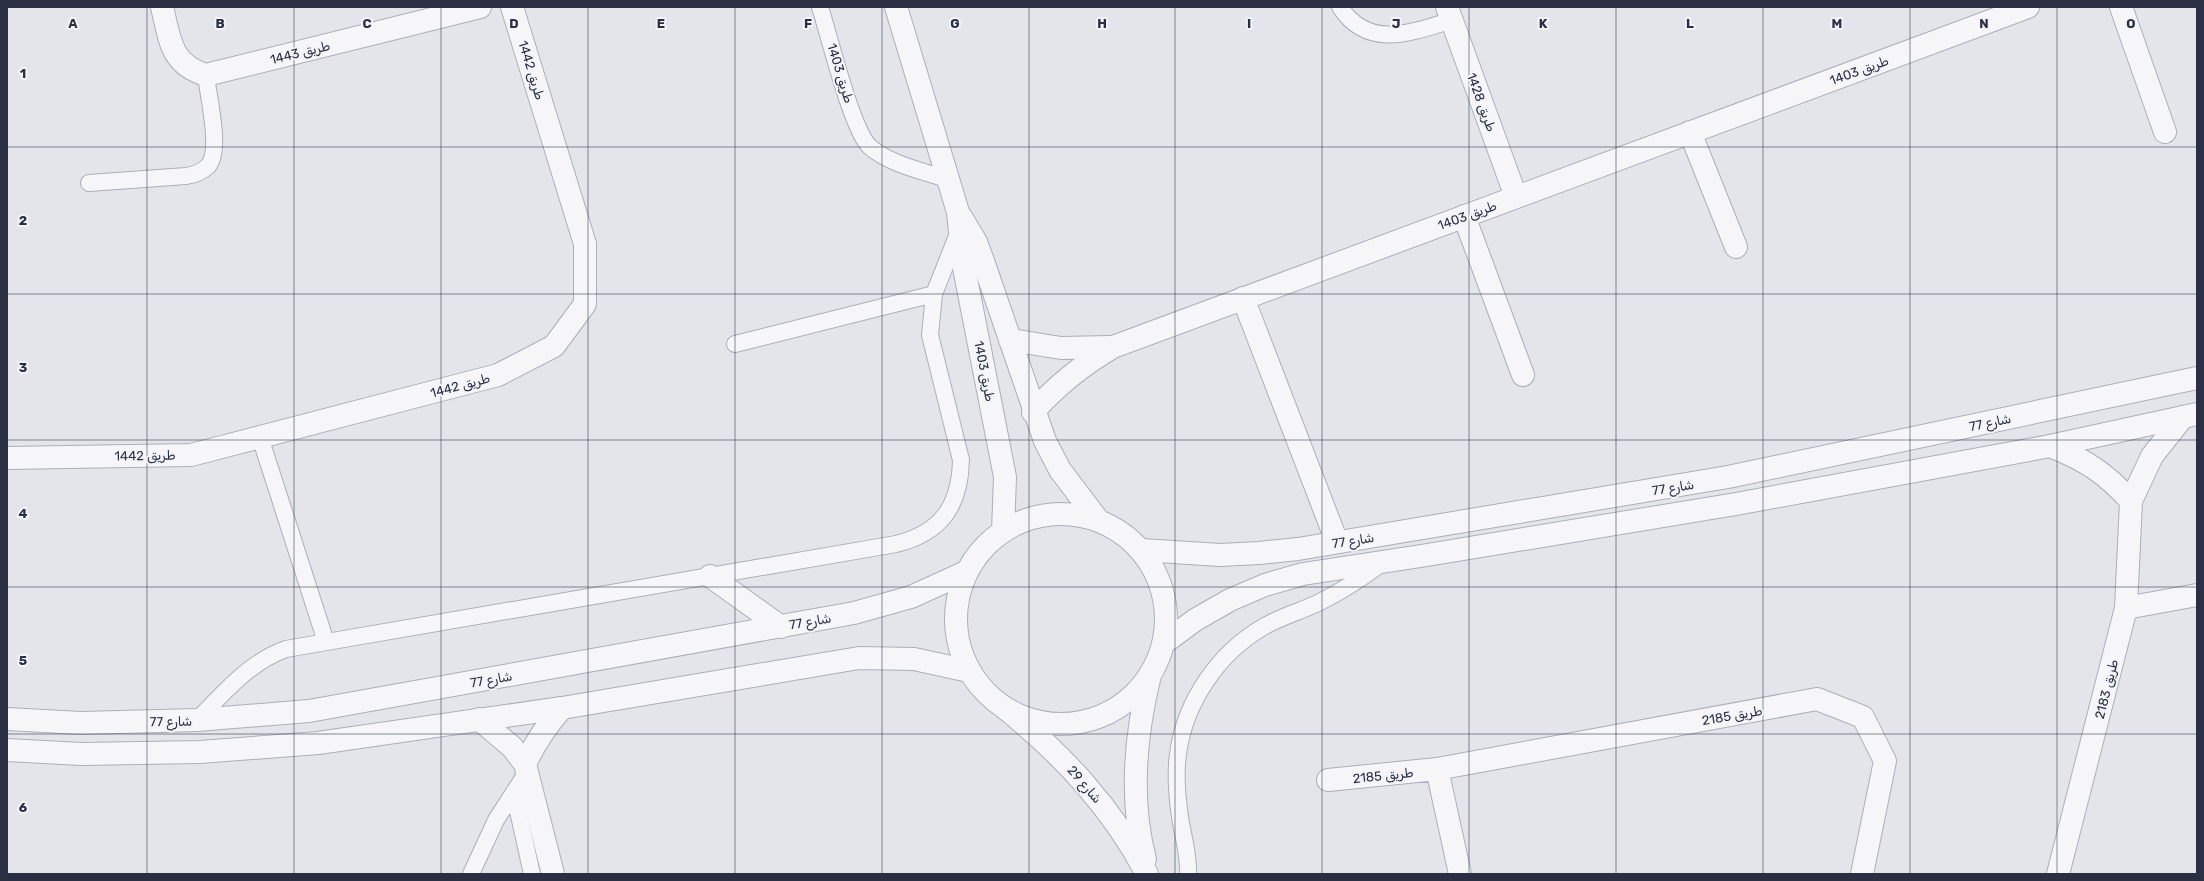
<svg xmlns="http://www.w3.org/2000/svg" width="2204" height="881" font-family="Rubik,'Noto Naskh Arabic',sans-serif">
<style>
.lines{fill:none;stroke-linecap:round;stroke-linejoin:round}
.service-casing{stroke:#acaeb9;stroke-width:18}
.minor-casing{stroke:#acaeb9;stroke-width:24}
.tertiary-casing{stroke:#acaeb9;stroke-width:24}
.service{stroke:#f6f6f9;stroke-width:16}
.minor{stroke:#f6f6f9;stroke-width:22}
.tertiary{stroke:#f6f6f9;stroke-width:22}
.grid{fill:none;stroke:#2a2f44;stroke-width:1;stroke-opacity:0.55}
.labels{text-anchor:middle;stroke-width:4;stroke-linejoin:round;paint-order:stroke}
.street-label{font-size:13px;fill:#2a2f44;stroke:#f3f4f8}
.grid-label{font-size:13px;text-anchor:middle;font-weight:bold;fill:#2a2f44;stroke:#f3f4f8;stroke-width:4;stroke-linejoin:round;paint-order:stroke}
</style>
<rect width="100%" height="100%" fill="#e3e5eb"/>
<g class="lines">
<defs>
<path id="service" d="M820,7C829,35 852,131 870,147C891,165 924,171 949,180
M1340,7C1368,50 1411,33 1452,20
M89,183L186,176C194,175 201,173 208,166C222,151 208,96 206,75
M735,344L934,294
M260,437L326,642
M197,720C223,694 249,662 286,649L896,544C941,533 960,506 961,460L930,335L934,294L959,231
M514,793L532,874
M471,874L496,820L527,772
M1188,874C1189,855 1183,836 1180,817C1177,796 1175,775 1178,754C1185,701 1219,652 1265,626C1282,616 1302,611 1320,602C1342,591 1362,578 1382,563"/>
<path id="minor" d="M162,7C170,39 170,64 206,75L480,7
M1447,7L1516,197
M2121,7L2165,132
M1690,132L1736,247
M1464,216L1523,375
M1243,298L1337,542
M1010,340L1061,348L1110,347
M1033,412C1057,385 1082,365 1113,347L2028,7
M2050,446C2086,460 2105,473 2131,501
M7,458L191,455L498,375L554,346L585,304V244L512,7
M2126,608L2197,595
M1006,709C1064,756 1112,808 1147,874
M479,719L512,747L525,764L553,874
M525,764C535,743 546,726 562,708
M1437,769L1460,874
M1328,780L1437,769L1817,699L1863,717L1885,761L1862,874
M1145,859C1129,798 1135,736 1150,675
M2058,874L2126,608L2131,501L2152,456L2183,417"/>
<path id="tertiary" d="M896,7L958,212L963,263L1005,477L1003,531
M961,217L976,242L982,258L1045,441L1060,470L1098,520
M956 619a105 105 0 1 1 210 0a105 105 0 1 1-210 0Z
M1142,550L1220,555L1259,553L1298,549L1417,529L1728,477L2197,378
M710,576L781,627
M1164,643L1195,620L1230,600L1265,585L1303,574L1421,556L1736,504L2050,446L2197,414
M7,719L81,723L197,720L309,711L854,613L911,597L966,572
M7,750L81,754L200,752L318,743L562,708L859,658L914,659L969,671"/>
</defs>
<!-- service casing -->
<use href="#service" class="service-casing"/>
<!-- minor casing -->
<use href="#minor" class="minor-casing"/>
<!-- tertiary casing -->
<use href="#tertiary" class="tertiary-casing"/>
<!-- service -->
<use href="#service" class="service"/>
<!-- minor -->
<use href="#minor" class="minor"/>
<!-- tertiary -->
<use href="#tertiary" class="tertiary"/>
</g>
<!-- grid -->
<path class="grid" d="M147,7V874M294,7V874M441,7V874M588,7V874M735,7V874M882,7V874M1029,7V874M1175,7V874M1322,7V874M1469,7V874M1616,7V874M1763,7V874M1910,7V874M2057,7V874M7,147H2197M7,294H2197M7,440H2197M7,587H2197M7,734H2197"/>
<g class="labels">
<!-- street labels -->
<g class="street-label">
<text transform="translate(300 52) rotate(-14)" y="5">طريق 1443</text>
<text transform="translate(532 70) rotate(73)" y="5">طريق 1442</text>
<text transform="translate(1859 70) rotate(-20)" y="5">طريق 1403</text>
<text transform="translate(841 73) rotate(73)" y="5">طريق 1403</text>
<text transform="translate(1482 102) rotate(70)" y="5">طريق 1428</text>
<text transform="translate(1467 215) rotate(-20)" y="5">طريق 1403</text>
<text transform="translate(985 371) rotate(79)" y="5">طريق 1403</text>
<text transform="translate(460 385) rotate(-15)" y="5">طريق 1442</text>
<text transform="translate(1990 422) rotate(-12)" y="5">شارع 77</text>
<text transform="translate(145 455) rotate(-1)" y="5">طريق 1442</text>
<text transform="translate(1673 487) rotate(-9)" y="5">شارع 77</text>
<text transform="translate(1353 540) rotate(-9)" y="5">شارع 77</text>
<text transform="translate(810 621) rotate(-10)" y="5">شارع 77</text>
<text transform="translate(491 679) rotate(-10)" y="5">شارع 77</text>
<text transform="translate(2106 689) rotate(-76)" y="5">طريق 2183</text>
<text transform="translate(1732 715) rotate(-10)" y="5">طريق 2185</text>
<text transform="translate(171 721) rotate(-1)" y="5">شارع 77</text>
<text transform="translate(1383 775) rotate(-6)" y="5">طريق 2185</text>
<text transform="translate(1085 784) rotate(49)" y="5">شارع 29</text>
</g>
</g>
<g class="grid-label">
<text x="73" y="28">A</text>
<text x="220" y="28">B</text>
<text x="367" y="28">C</text>
<text x="514" y="28">D</text>
<text x="661" y="28">E</text>
<text x="808" y="28">F</text>
<text x="955" y="28">G</text>
<text x="1102" y="28">H</text>
<text x="1249" y="28">I</text>
<text x="1396" y="28">J</text>
<text x="1543" y="28">K</text>
<text x="1690" y="28">L</text>
<text x="1837" y="28">M</text>
<text x="1984" y="28">N</text>
<text x="2131" y="28">O</text>
<text x="23" y="78">1</text>
<text x="23" y="225">2</text>
<text x="23" y="372">3</text>
<text x="23" y="518">4</text>
<text x="23" y="665">5</text>
<text x="23" y="812">6</text>
</g>
<!-- border -->
<rect width="2204" height="881" fill="none" stroke="#2a2f44" stroke-width="16"/>
</svg>
